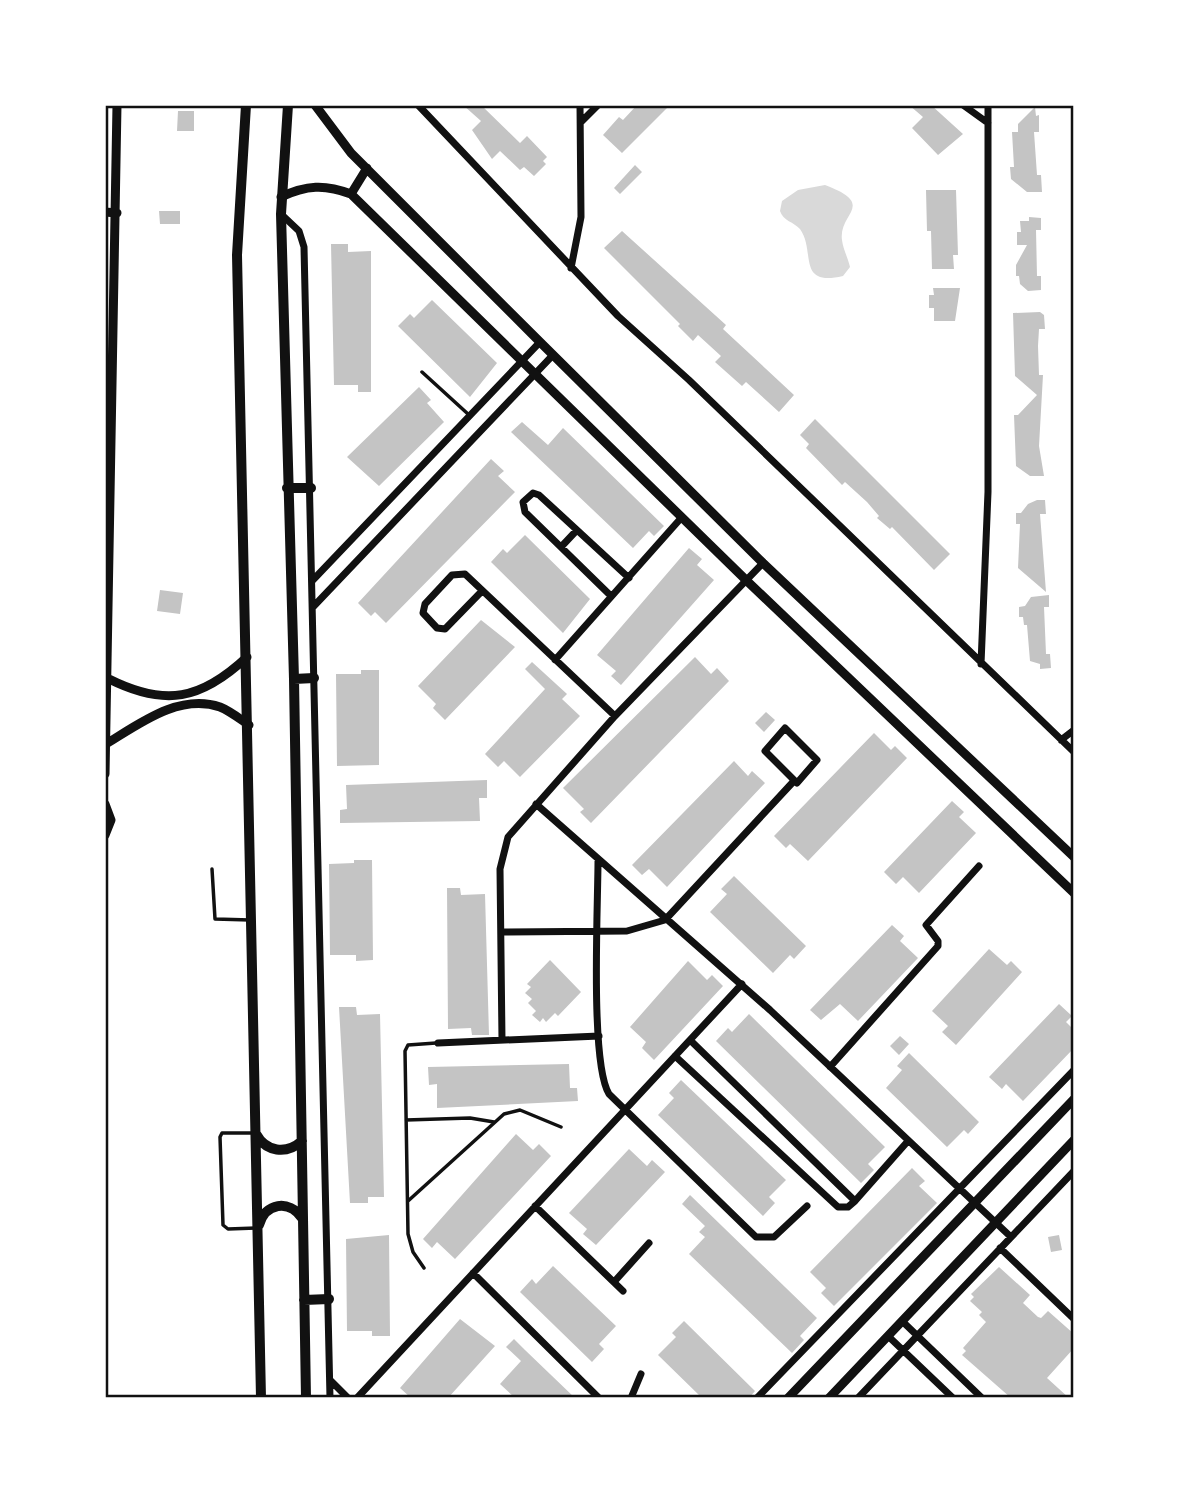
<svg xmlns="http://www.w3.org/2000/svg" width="1179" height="1503" font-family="'Noto Sans',sans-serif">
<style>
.water{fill:#d9d9d9}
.building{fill:#c4c4c4}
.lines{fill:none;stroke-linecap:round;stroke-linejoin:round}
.service{stroke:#111;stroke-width:3.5}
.minor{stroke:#111;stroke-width:7}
.tertiary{stroke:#111;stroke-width:9}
.secondary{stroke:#111;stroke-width:10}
.neatline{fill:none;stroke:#111;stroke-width:2.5}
</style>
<rect width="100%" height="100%" fill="#fff"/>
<!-- water -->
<path class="water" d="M825,185C878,205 838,213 842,240C843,249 848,258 850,267L843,276C796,287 816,251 800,229C794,222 783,221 780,211L782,201L798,190Z"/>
<!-- building -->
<path class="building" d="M463,105H481L520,143L527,136L547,157L543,161L546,164L534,176L524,167L520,170L500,151L492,159L472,130L481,121Z
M637,105H670L622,153L603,135L619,117L623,120Z
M909,105H931L963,134L938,155L912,128L923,117Z
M1035,107L1036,116L1039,115V132H1034L1037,175H1041L1042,192H1027L1011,179L1010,167H1014L1012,132H1018V124Z
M178,111H194V131H177Z
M635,165L642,172L620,194L614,188Z
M926,190H956L958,255H953L954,269H932L931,231H927Z
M159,211H180V224H160Z
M1029,217L1041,218V230H1036L1037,276H1041V290L1028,291L1020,284L1019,276H1016V265L1027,245H1017V232H1021L1020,221H1029Z
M622,231L726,325L723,329L794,395L779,412L746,382L742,386L715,362L721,356L698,335L693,341L678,326L680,324L604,248Z
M331,244H348V252L371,251V392H358V385H334Z
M933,288H960L955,321H934V308H929V295H934Z
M432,300L497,363L470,397L398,326L410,314L414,318Z
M1040,312L1044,315L1045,329H1039L1038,346L1039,375H1043L1039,446L1044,476H1030L1016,466L1014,415H1018L1037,395L1015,376L1013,313Z
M419,387L431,400L427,403L444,422L379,486L347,457Z
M815,419L950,554L934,570L892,527L890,529L877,518L879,516L867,502L845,482L842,485L806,448L809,444L800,435Z
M522,422L548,445L563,428L664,526L654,536L649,531L633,548L511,432Z
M491,459L504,471L498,476L515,492L386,623L375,612L371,616L358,603Z
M1037,500H1045L1046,514H1040L1046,592L1018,568L1020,524H1016V513H1021L1028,504Z
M525,535L590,599L563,633L491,562L503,549L507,553Z
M689,548L702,559L697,565L714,580L621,685L611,676L616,671L597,655Z
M160,590L183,593L180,614L157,611Z
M1049,595V607H1044L1046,654H1050L1051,668L1040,669V664L1030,661L1027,625H1024L1023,617H1019V607L1025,606L1031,597Z
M481,620L515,647L445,720L433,708L436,704L418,686Z
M695,657L711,674L717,668L729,681L591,823L580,812L584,809L563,788Z
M532,662L567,694L562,699L580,716L520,777L504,761L498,767L485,754L545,689L525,669Z
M361,670H379V765L337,766L336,674H361Z
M766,712L775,720L764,732L755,723Z
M874,733L891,750L895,746L907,758L808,861L790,844L786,848L774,836Z
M734,761L748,776L752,771L765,783L667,887L649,869L642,875L632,865Z
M487,780V798H479L480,821L340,823V810L347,809L346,785Z
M952,801L964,812L959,817L976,833L919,893L903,877L896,884L884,872Z
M354,860H372L373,960L356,961V955H330L329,864L354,863Z
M734,876L806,946L794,959L790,955L773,973L710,912L727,894L721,889Z
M447,888H460L461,895L485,894L489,1035H472L471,1028L448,1029Z
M892,925L904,936L900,941L918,958L858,1021L840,1004L821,1020L810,1010Z
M989,949L1007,965L1011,961L1022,972L956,1045L942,1032L948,1026L932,1011Z
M550,960L581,992L558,1016L555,1013L546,1022L543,1018L540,1022L532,1015L536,1011L528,1003L532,999L525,993L531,987L527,984Z
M688,961L707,980L712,975L723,986L654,1060L642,1048L646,1042L630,1027Z
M1059,1004L1072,1016L1066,1022L1074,1030V1048L1023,1101L1006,1084L1002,1089L989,1077Z
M339,1007H356L357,1015L380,1014L384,1197H368V1203H350Z
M749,1014L885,1147L868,1164L874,1170L861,1183L716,1041L728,1028L732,1032Z
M900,1036L909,1044L899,1055L890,1046Z
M909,1053L979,1122L968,1134L964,1130L947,1147L886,1088L902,1070L897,1066Z
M569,1064L570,1088H577L578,1101L437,1108V1084L429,1085L428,1067Z
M681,1080L786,1180L769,1197L775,1203L763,1216L658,1115L674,1098L669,1093Z
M516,1134L533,1150L539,1144L551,1156L455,1259L437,1242L432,1248L423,1239Z
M629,1149L647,1166L652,1160L665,1172L596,1245L583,1234L587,1229L569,1213Z
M912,1168L925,1181L919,1186L937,1203L834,1306L821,1293L826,1288L810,1272Z
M690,1195L817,1318L800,1336L804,1340L792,1353L689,1254L705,1237L699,1232L705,1226L682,1204Z
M389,1235L390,1336H372V1331H347L346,1239Z
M1059,1235L1062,1250L1051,1252L1048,1237Z
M553,1266L616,1326L599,1344L604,1349L592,1362L520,1292L532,1279L536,1284Z
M999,1267L1030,1295L1023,1303L1038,1317L1041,1318L1048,1311L1074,1334V1348L1047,1378L1069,1398H1011L962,1355L966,1351L963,1348L986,1322L979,1315L982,1312L970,1301L974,1297L971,1294Z
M460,1319L495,1346L448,1398H411L400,1388Z
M684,1321L755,1391L749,1398H702L658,1355L676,1337L672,1333Z
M514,1339L525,1350L575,1398H515L500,1384L521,1361L506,1347Z"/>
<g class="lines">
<!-- service -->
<path class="service" d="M422,372L468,414
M212,869L215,919L250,920
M406,1120L470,1118L494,1122
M253,1133H222L220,1137L223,1225L228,1229L257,1228
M408,1201L504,1114L520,1110L561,1127
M424,1268L413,1252L408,1234L405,1051L408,1045L436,1043"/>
<!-- minor -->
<path class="minor" d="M418,105L618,316L689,380L1074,752
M963,105L988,123
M581,122L598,105
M281,214L299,231L304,247L330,1398
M571,268L581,217L580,105
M561,547L577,530
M312,581L540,342
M482,591L445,629L437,628L423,613L425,604L452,575L465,574L615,716
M611,596L525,512L523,502L533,493L539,495L629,578
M313,607L553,355
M555,660L682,517
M981,664L988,492V105
M785,728L817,760L797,783L765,751Z
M1061,740L1074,730
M536,804L770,1010L1011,1237
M598,861C598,906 590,1063 609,1094L756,1237H774L807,1206
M501,932L627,931L665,920L793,782
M502,1040L500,869L508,837L615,716L763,563
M690,1040L855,1201
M438,1043L599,1036
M675,1056L838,1207H848L855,1201L908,1141
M830,1067L938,946V941L926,925L979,866
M535,1206L623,1291
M1000,1248L1074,1319
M473,1273L599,1398
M614,1282L649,1243
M902,1321L982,1398
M888,1336L953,1398
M330,1380L348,1398
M357,1398L742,984
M631,1398L641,1374
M757,1398L1074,1070
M858,1398L1074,1171"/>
<!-- tertiary -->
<path class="tertiary" d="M315,105L351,153L540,342L763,563L1074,857
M351,194L367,168
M281,197C306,185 325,184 351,194L747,581L1074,893
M105,212L117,213
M109,679C165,707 201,700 247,657
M106,744C139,724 179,693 220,707C230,711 240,719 249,725
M105,774L117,105
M105,804L111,820L105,835
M788,1398L1074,1099
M829,1398L1074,1140"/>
<!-- secondary -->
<path class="secondary" d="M246,105L237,255L261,1398
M288,105L281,214L294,679L306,1398
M287,488H311
M294,679L314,678
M256,1134C266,1152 286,1155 302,1141
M259,1225C265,1203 289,1199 302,1218
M304,1300L329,1299"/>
</g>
<!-- border -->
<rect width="1179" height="1503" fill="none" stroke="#ffffff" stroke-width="214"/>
<rect x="107" y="107" width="965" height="1289" class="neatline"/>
</svg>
